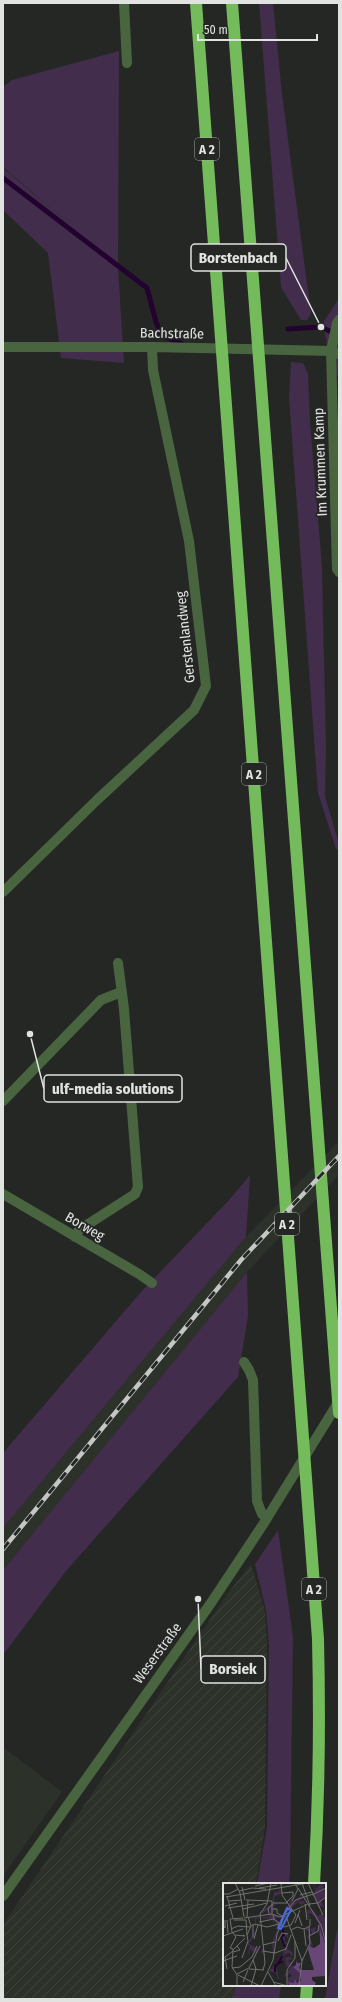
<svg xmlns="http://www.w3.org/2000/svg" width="342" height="2002" font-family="'Fira Sans Condensed',sans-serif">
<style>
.built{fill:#2c312a}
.industrial{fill:url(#industrial-furrows)}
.grass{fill:#422d4c}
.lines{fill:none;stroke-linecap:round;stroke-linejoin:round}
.stream{stroke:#230230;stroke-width:5}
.minor{stroke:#496540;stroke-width:10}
.tertiary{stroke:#496540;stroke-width:10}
.motorway{stroke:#73bb5b;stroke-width:12}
.rail-casing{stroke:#c5c7c5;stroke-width:4.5}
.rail{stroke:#252725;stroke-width:3;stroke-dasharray:9;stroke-linecap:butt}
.labels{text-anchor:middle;stroke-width:3.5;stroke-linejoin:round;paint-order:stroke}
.shield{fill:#252725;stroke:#a9aba9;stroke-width:1}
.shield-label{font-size:13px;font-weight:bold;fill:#e1e3e1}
.street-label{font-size:14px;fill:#e1e3e1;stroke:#252725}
.inset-river{fill:none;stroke:#230230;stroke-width:2}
.inset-road{fill:none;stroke:#707270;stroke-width:1}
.view{fill:#446cda;fill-opacity:0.15;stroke:#446cda;stroke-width:2}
.inset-edge{fill:none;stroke:#e1e3e1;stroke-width:2}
.leader{fill:none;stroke:#e1e3e1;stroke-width:1.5}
.callout-dot{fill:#e1e3e1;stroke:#252725;stroke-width:1.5}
.callout{fill:#252725;stroke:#e1e3e1;stroke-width:1.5}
.callout-label{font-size:15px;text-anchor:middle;font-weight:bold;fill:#e1e3e1}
</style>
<defs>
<pattern id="industrial-furrows" width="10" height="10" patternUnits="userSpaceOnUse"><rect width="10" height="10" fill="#2c312a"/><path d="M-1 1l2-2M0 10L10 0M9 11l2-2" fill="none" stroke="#40453e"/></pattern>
</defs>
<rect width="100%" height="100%" fill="#252725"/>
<!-- built -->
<path class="built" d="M339,1141V1175L247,1272L3,1570V1528L246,1237Z
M3,1747L62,1792L3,1876Z"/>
<!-- industrial -->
<path class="industrial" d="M251,1564L265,1611L267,1644L265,1827L256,1884H224V1985H236L233,1999H3V1925L228,1593Z"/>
<!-- grass -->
<path class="grass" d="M259,3H273L282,94L311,314L307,320H301L281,287Z
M119,51L118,267L124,363L61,358L48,253L3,210V168L70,225L3,167V87L12,80Z
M339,298V375L333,377L323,323Z
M291,362L303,363L308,374L310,422L322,567L326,747L325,796L339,844V851L336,849L318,793L289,397Z
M250,1175L246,1237L3,1528V1453L141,1292L230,1199Z
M247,1272L248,1316L238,1377L66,1571L3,1655V1570Z
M278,1530L293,1637L290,1872L289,1884H257L267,1827L269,1644L266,1610L255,1564Z
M339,1929V1999H325L337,1930Z
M236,1985H281L279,1999H233Z"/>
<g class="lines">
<!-- stream -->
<path class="stream" d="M3,178L147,288L156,322L162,336L181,343
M288,329L321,327L336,334"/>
<!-- minor -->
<path class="minor" d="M124,3L127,63
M339,320L337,323L331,351L337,569L339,572
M3,347H152L331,351L339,354
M3,892L98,799L194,710L206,686L189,541L153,370L152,347
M3,1101L101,1000L121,992
M3,1194L139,1274L152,1283
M75,1237L79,1230L135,1194L138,1187L124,1009L118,963
M244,1362L249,1370L253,1380L257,1501L262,1514L267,1518"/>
<!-- tertiary -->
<path class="tertiary" d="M3,1896L211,1603L264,1523L339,1401"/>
<!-- motorway -->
<path class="motorway" d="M196,3L318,1639C320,1721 319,1802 314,1884
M232,3L339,1413
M306,1999L307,1985"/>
<defs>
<path id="rail" d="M3,1549L241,1260L339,1156"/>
</defs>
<!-- rail casing -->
<use href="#rail" class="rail-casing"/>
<!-- rail -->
<use href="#rail" class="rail"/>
</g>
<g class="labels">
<!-- shield labels -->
<g class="shield">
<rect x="195" y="138" width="24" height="22" rx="3"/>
<rect x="242" y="763" width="24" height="22" rx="3"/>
<rect x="275" y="1213" width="24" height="22" rx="3"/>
<rect x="302" y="1578" width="24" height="22" rx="3"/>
</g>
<g class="shield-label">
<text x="207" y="154">A 2</text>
<text x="254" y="779">A 2</text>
<text x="287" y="1229">A 2</text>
<text x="314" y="1594">A 2</text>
</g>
<!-- street labels -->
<g class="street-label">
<text transform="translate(172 333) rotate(1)" y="5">Bachstraße</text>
<text transform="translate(320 462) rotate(-92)" y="5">Im Krummen Kamp</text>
<text transform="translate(185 637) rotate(-96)" y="5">Gerstenlandweg</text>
<text transform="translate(85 1226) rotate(30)" y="5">Borweg</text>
<text transform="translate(157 1653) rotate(-54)" y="5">Weserstraße</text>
</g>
</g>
<!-- overview -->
<g transform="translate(223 1883)">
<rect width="103" height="103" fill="#252725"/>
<path d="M91,0L92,2L93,6L99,0L103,13L98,18L103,27L99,30L103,37V62L98,43V59L95,48L92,51L86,53L90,63L86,64H84L87,60L84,54L86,49L81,46L85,44L86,49V52L89,51L87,46L93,44L92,50L95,48V40L91,33L87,30L85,32L88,35L85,34L84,27H87L82,20L78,22L75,19L63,30L64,26L61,31V29L69,15L72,14L69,18L78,13L79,15L72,18L68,22L76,17L79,19V16L89,29L88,25L95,33L99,30L102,26L101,23L95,24L90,11L93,9L89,10L93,7H92ZM56,6L59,10L51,14V20L56,21H53L50,24L53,26L48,31L60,33L51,36L54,37L57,41L59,36L52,55L50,74L49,59L56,42L53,43L52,38L50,41V36L36,35L33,36V43H32L34,45V48L26,61L36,66L34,70H38V69L40,64L42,67L39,70H33L31,75L32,69L26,67L27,72L25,70L27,63L24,61L34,45L32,43V36L26,35L46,34V31L42,32L48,30L47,26L38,31L37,29L49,21L51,9H55ZM64,74L70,75L64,79H70L68,82L78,90L76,100L72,97L71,100L65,99V95L69,93L66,90L65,92L60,94L68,84L60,83H63L62,75Z" fill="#422d4c"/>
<path d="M97,46L103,63V93L89,94V97L93,100V103V100L91,103L66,102L65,99L71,100L72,96L74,100L78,98L77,90L70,84L73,82V77L74,80H78L76,85L78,87H91L85,67L86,63L91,65L97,61Z" fill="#684678"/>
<path d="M63,50L66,56L61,52L62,60L64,59L62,64L70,70L69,74L67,70L62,71L60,79L53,84L56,95H59L55,96L53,90L46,88L58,76L62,66L58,53Z" fill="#422d4c"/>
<path class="inset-river" d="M59,45L61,52L58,54L62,64M51,86L60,73M52,89V83L60,78"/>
<path class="inset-road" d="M12,0L17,10L21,34M58,0L59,12L73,32L68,42M79,0L87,23M85,0L100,32M32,3L46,0M19,4L22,17M36,5L54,2M75,5L98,42M16,8L29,5L43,6M59,10L70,9V13L64,19M0,11H6L15,6M77,12L89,9M89,12L103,5M4,13L10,35M3,14L85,0M23,17L49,18V31M6,18L19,17M69,18L75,6L72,0M50,20H65M82,21L84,37M86,21L95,20L103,14M2,23L14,20M5,25L31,21M20,26L44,20M50,26H54V30L59,33M46,31L45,25L50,21M75,31L79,43M50,32L51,36L61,44L68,42M63,33L79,78L76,103M24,34L25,18M21,35L49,31L57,34L85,21M4,37L5,50M11,37H23L24,52M36,39L51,36M72,40L77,27M0,41L2,45V37M98,42L103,61M28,43L32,41L44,44L56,41M8,46L15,43L27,44M81,46L83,63M68,47L74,44L81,46L87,43V36M12,52L22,53L20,52M0,53L20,46M86,53L95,48L96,42M30,54V41M31,56L35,42M55,58L59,50L65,51M40,62L52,59M63,66L68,52M10,67L22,55M40,68L52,70L63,66M10,69L17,67L14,63M19,75L25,58L24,52L28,43L25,34M0,78L14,73M79,78L87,60L86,44M9,85L17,84L29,74L34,63M4,86L2,74L10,68M26,86L41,87M40,87L42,80L37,31L44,21L48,0M45,89L53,103M14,91L26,85L37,63M15,92L37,103M20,99L25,87M50,99L65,103M14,103V92L9,84L10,66L7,65L13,54L9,49L7,36L20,35M28,103L33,86L30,77M38,103L50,77L54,51L64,27L73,17L90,11M64,103V87L72,75V58"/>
<path class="view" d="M64,25L68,27L58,46L55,45Z"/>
<rect width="103" height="103" class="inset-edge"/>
</g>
<!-- callouts -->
<path class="leader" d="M321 327L286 258M30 1034L44 1089M198 1599L201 1669"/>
<g class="callout-dot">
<circle cx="321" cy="327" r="4"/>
<circle cx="30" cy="1034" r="4"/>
<circle cx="198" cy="1599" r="4"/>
</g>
<g class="callout">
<rect x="191" y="244" width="95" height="27" rx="4"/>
<rect x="44" y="1075" width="138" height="27" rx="4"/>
<rect x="201" y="1656" width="64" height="27" rx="4"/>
</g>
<g class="callout-label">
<text x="238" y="263">Borstenbach</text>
<text x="113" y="1094">ulf-media solutions</text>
<text x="233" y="1674">Borsiek</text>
</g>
<!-- border -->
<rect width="342" height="2002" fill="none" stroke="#e1e3e1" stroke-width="8"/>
<!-- scale -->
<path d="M198 34v6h119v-6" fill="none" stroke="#e1e3e1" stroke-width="2"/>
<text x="204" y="34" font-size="12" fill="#e1e3e1" stroke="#252725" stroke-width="3" paint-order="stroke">50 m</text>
</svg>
